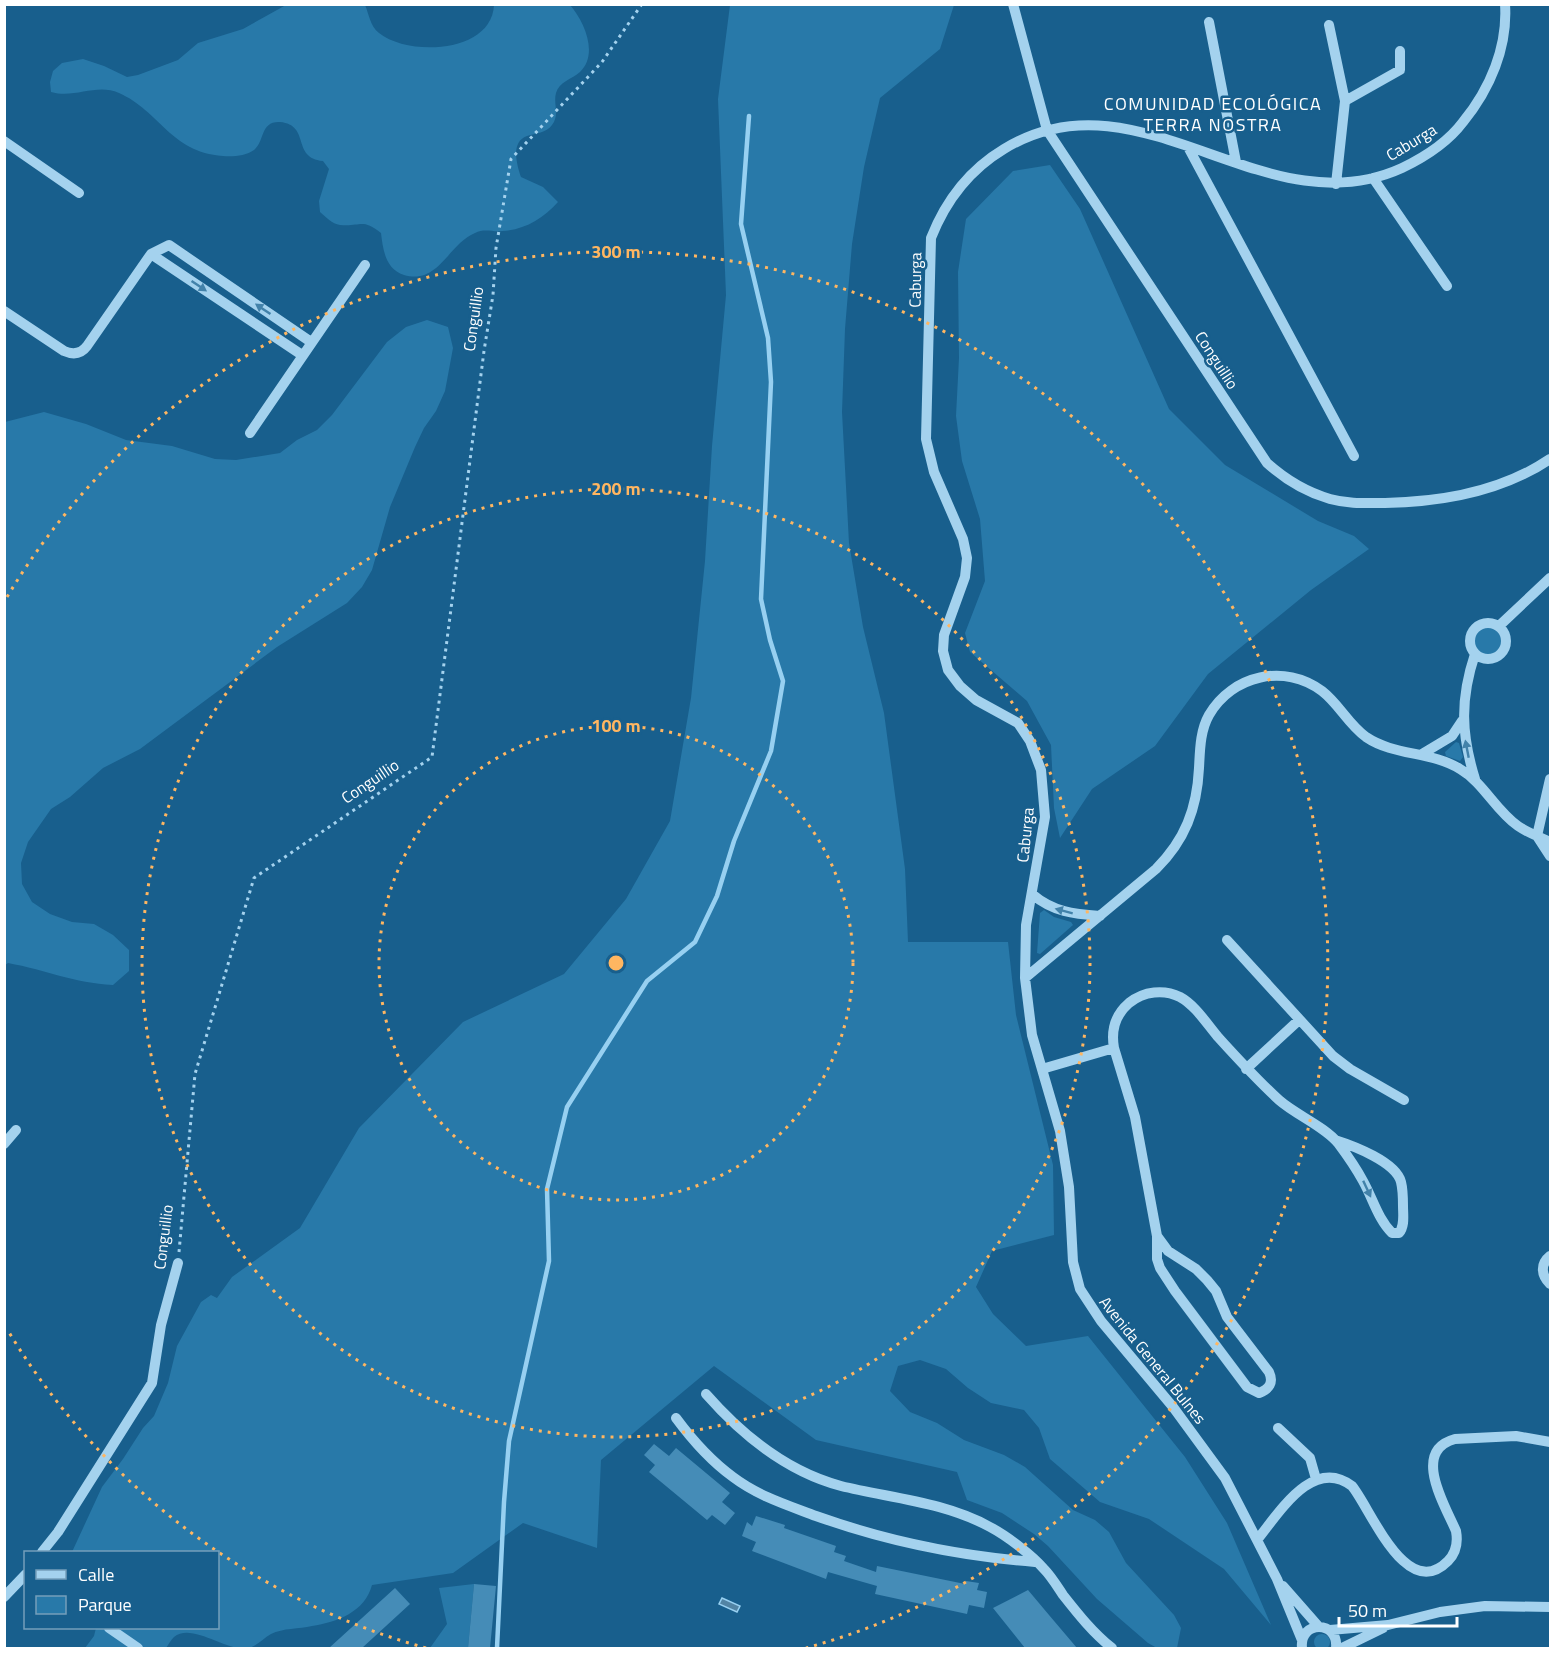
<svg xmlns="http://www.w3.org/2000/svg" width="1555" height="1653" font-family="'Titillium Web',sans-serif">
<style>
.green{fill:#2879a9}
.water{fill:#5284a4;stroke:#97d0f1;stroke-width:1.5}
.lines{fill:none;stroke-linecap:round;stroke-linejoin:round}
.stream{stroke:#97d0f1;stroke-width:4.5}
.building{fill:#458cb7}
.path{stroke:#a4d2ee;stroke-width:3;stroke-dasharray:3 4.5;stroke-linecap:butt}
.minor{stroke:#a4d2ee;stroke-width:10}
.oneway{fill:#4282aa}
.ring{fill:none;stroke:#ffb661;stroke-width:3;stroke-dasharray:3 6}
.labels{text-anchor:middle;stroke-width:5;stroke-linejoin:round;paint-order:stroke}
.street-label{font-size:16px;fill:#fff;stroke:#185f8d}
.neighbourhood-label{font-size:18px;letter-spacing:1.5px;fill:#fff;stroke:#185f8d}
.centre{fill:#ffb661;stroke:#185f8d;stroke-width:3}
.ring-label{font-size:18px;text-anchor:middle;font-weight:bold;fill:#ffb661;stroke:#185f8d;stroke-width:5;stroke-linejoin:round;paint-order:stroke}
</style>
<rect width="100%" height="100%" fill="#185f8d"/>
<!-- green -->
<path class="green" d="M286,5H365C369,14 370,26 379,33C409,57 492,53 494,5H570C584,21 599,54 580,72C572,79 559,82 556,93C553,104 560,115 552,125C546,133 536,133 527,136C510,142 517,165 521,177L543,187L558,202C543,219 524,230 502,231C492,232 484,228 475,233C448,244 439,285 404,275C385,269 383,249 381,233C362,218 361,227 340,225C332,224 326,217 320,212L319,201L329,169L323,161C291,158 311,125 280,122C260,121 265,141 254,150C246,156 232,157 223,156C170,152 160,111 119,93C96,83 75,99 51,92L50,82L53,71L62,63L83,59L104,66L127,77L138,75L178,60L198,43L243,29Z
M730,5H954L940,49L880,98L864,167L852,244L845,329L842,412L849,543L863,627L884,713L905,869L908,942H1008L1016,1015L1053,1165L1054,1235L992,1251L976,1287L993,1314L1026,1346L1088,1336L1185,1457L1227,1523L1271,1625L1224,1569L1149,1519L1100,1502L1050,1459L1039,1428L1024,1410L991,1403L968,1388L946,1369L920,1360L898,1366L890,1391L910,1412L937,1423L964,1440L1004,1455L1025,1467L1073,1510L1095,1520L1109,1532L1126,1563L1174,1615L1181,1628L1177,1648H1157L1148,1643L1097,1599L1048,1546L1034,1534L1002,1513L967,1500L957,1472L816,1440L714,1366L601,1460L597,1548L523,1523L453,1573L372,1585C365,1612 337,1622 312,1626C299,1629 283,1628 271,1634C263,1638 258,1646 248,1648C226,1652 192,1622 174,1637C171,1640 168,1645 166,1648H85L94,1636L96,1628H218V1552H72L102,1487L123,1459L143,1428L154,1416L168,1383L177,1346L201,1302L211,1295L217,1298L232,1277L300,1228L359,1128L463,1022L564,974L626,899L670,821L691,698L705,561L712,446L726,295L718,99Z
M1050,165L1080,209L1169,409L1225,465L1318,521L1354,536L1369,549L1311,590L1208,674L1155,746L1092,789L1060,838L1054,808L1051,745L1027,701L970,652L965,633L985,581L980,519L962,461L956,416L959,358L958,272L966,219L1013,171Z
M427,320L448,327L453,348L445,391L436,411L424,428L415,447L390,507L372,570L362,587L347,603L277,647L140,749L103,768L70,797L51,809L28,842L21,863L22,884L32,902L50,914L72,922L94,924L113,935L129,950V971L113,985C74,983 46,970 8,963L5,965V422L44,412L86,424L126,440L172,446L215,459L236,460L280,453L297,440L317,430L332,415L387,342L406,327Z
M1473 641a15 15 0 1 1 30 0a15 15 0 1 1-30 0Z
M1456,742L1459,743L1463,757L1460,761L1446,756L1445,752Z
M1044,910L1054,917L1071,922L1073,925L1040,954L1037,953L1040,913Z
M474,1584L468,1648H430L447,1624L439,1588Z
M1314 1642a8 8 0 1 1 16 0a8 8 0 1 1-16 0Z"/>
<!-- water -->
<path class="water" d="M722,1598L740,1606L737,1612L719,1604Z"/>
<g class="lines">
<!-- stream -->
<path class="stream" d="M497,1648L504,1502L509,1441L549,1261L547,1189L567,1107L647,981L695,942L717,896L734,841L771,751L783,681L770,640L761,599L771,382L768,338L741,224L749,116"/>
</g>
<!-- building -->
<path class="building" d="M654,1444L669,1456L676,1448L730,1493L722,1502L735,1513L725,1525L712,1515L707,1520L649,1472L655,1465L644,1455Z
M756,1516L785,1525L784,1528L836,1546L834,1552L846,1556L844,1561L876,1572L877,1566L965,1584L966,1581L979,1583L977,1590L987,1592L984,1608L969,1605L967,1614L875,1594L877,1586L828,1572L826,1579L752,1551L756,1542L742,1536L747,1522L752,1526Z
M474,1584L496,1586L490,1648H468Z
M395,1588L410,1604L362,1648H329Z
M1028,1590L1049,1615L1077,1648H1025L993,1608Z"/>
<g class="lines">
<!-- path -->
<path class="path" d="M179,1252L195,1074L254,878L432,757L484,351L493,295L496,248L511,159L602,62L642,4"/>
<!-- minor -->
<path class="minor" d="M1013,4L1047,130L1267,463C1286,480 1306,492 1330,499C1348,504 1366,503 1385,503C1443,502 1501,492 1550,459
M1209,22L1236,162
M1329,25L1345,101L1336,184
M1345,101L1400,70V51
M4,141L79,193
M1188,147L1354,456
M1373,178L1447,286
M151,254L302,355
M4,311L64,351C73,355 81,354 87,346L151,254L169,245L311,342
M250,433L365,265
M1470 641a18 18 0 1 1 36 0a18 18 0 1 1-36 0Z
M1499,626L1550,578
M1422,754L1452,736L1462,721
M1475,779C1461,734 1460,699 1475,654
M1550,779L1537,836L1550,856
M1032,894C1053,912 1074,914 1100,916
M1227,940L1333,1056L1350,1069L1404,1100
M1025,978L1156,869C1185,840 1197,809 1199,768C1200,750 1200,731 1209,715C1232,675 1285,663 1322,691C1339,704 1348,724 1366,737C1394,756 1431,751 1460,769C1484,783 1495,810 1518,826C1528,833 1540,837 1550,842
M1042,1069L1114,1048
M1246,1069L1299,1020
M4,1144L16,1130
M1157,1236L1135,1117L1114,1048C1111,1031 1115,1015 1129,1003C1144,991 1164,989 1180,997C1195,1005 1207,1024 1218,1037C1238,1059 1257,1080 1279,1100C1296,1115 1324,1126 1338,1143C1347,1155 1356,1168 1363,1181C1373,1199 1378,1219 1392,1233H1399C1405,1226 1403,1215 1403,1206C1403,1198 1403,1190 1401,1182C1396,1162 1354,1146 1335,1140
M1157,1236L1168,1251L1196,1269L1207,1280L1216,1291L1227,1317L1269,1372C1274,1383 1269,1389 1259,1393L1247,1387L1175,1291L1160,1268L1157,1259Z
M1550,1256C1540,1264 1541,1275 1550,1284
M706,1394C742,1435 788,1472 841,1486C890,1498 945,1502 990,1527C1007,1536 1032,1555 1044,1569C1051,1576 1057,1586 1063,1595C1078,1614 1093,1633 1112,1648
M676,1418C693,1441 711,1461 733,1477C758,1496 787,1505 816,1516C889,1542 958,1556 1035,1562
M1278,1428L1310,1458L1316,1479
M1257,1540C1279,1513 1313,1456 1352,1486C1371,1509 1406,1603 1448,1561C1456,1553 1458,1542 1456,1531C1445,1505 1411,1451 1455,1439L1516,1436L1550,1442
M42,1552L58,1532L152,1383L161,1325L178,1263
M1283,1586L1319,1627
M4,1597L26,1574
M109,1628L138,1648
M1330,1630L1388,1625L1440,1612L1485,1606L1550,1607
M1302,1640L1277,1579L1225,1478L1173,1407L1101,1321L1080,1289L1073,1262L1069,1187L1060,1131L1032,1035L1025,978L1026,925L1045,817L1041,770L1030,741L1018,723L976,700L960,686L948,670L943,651L944,635L965,577L967,558L963,539L934,472L926,439L931,238C946,200 969,170 1004,149C1139,66 1264,231 1402,168C1425,157 1448,142 1463,122C1490,89 1508,47 1505,4
M1302,1648C1299,1620 1339,1620 1336,1648
M1342,1648L1383,1628"/>
</g>
<!-- one-way arrows -->
<defs><path id="oneway-solid" d="M-6-.8H1V-3.2L6.5 0L1 3.2V.8H-6Z" transform="scale(1.5)"/></defs>
<g class="oneway">
<use href="#oneway-solid" transform="translate(199 286) rotate(34)"/>
<use href="#oneway-solid" transform="translate(263 309) rotate(-146)"/>
<use href="#oneway-solid" transform="translate(1467 749) rotate(-101)"/>
<use href="#oneway-solid" transform="translate(1064 911) rotate(-165)"/>
<use href="#oneway-solid" transform="translate(1367 1189) rotate(65)"/>
</g>
<!-- distance rings -->
<g class="ring">
<circle cx="616" cy="963" r="237"/>
<circle cx="616" cy="963" r="474"/>
<path d="M426 1648A711 711 0 0 1 7 1329M7 597A711 711 0 1 1 806 1648"/>
</g>
<g class="labels">
<!-- street labels -->
<g class="street-label">
<text transform="translate(1411 142) rotate(-31)" y="6">Caburga</text>
<text transform="translate(915 280) rotate(-89)" y="6">Caburga</text>
<text transform="translate(473 319) rotate(-82)" y="6">Conguillio</text>
<text transform="translate(1217 360) rotate(57)" y="6">Conguillio</text>
<text transform="translate(370 781) rotate(-34)" y="6">Conguillio</text>
<text transform="translate(1025 835) rotate(-84)" y="6">Caburga</text>
<text transform="translate(163 1237) rotate(-83)" y="6">Conguillio</text>
<text transform="translate(1153 1360) rotate(51)" y="6">Avenida General Bulnes</text>
</g>
<!-- neighbourhood labels -->
<g class="neighbourhood-label">
<text x="1213" y="110">COMUNIDAD ECOLÓGICA<tspan x="1213" dy="21">TERRA NOSTRA</tspan></text>
</g>
</g>
<circle cx="616" cy="963" r="9" class="centre"/>
<g class="ring-label">
<text x="616" y="258">300 m</text>
<text x="616" y="495">200 m</text>
<text x="616" y="732">100 m</text>
</g>
<!-- border -->
<rect width="1555" height="1653" fill="none" stroke="#ffffff" stroke-width="12"/>
<!-- legend -->
<rect x="24" y="1551" width="195" height="78" fill="#185f8d" stroke="#749fbb" stroke-width="1.5"/>
<rect x="36" y="1570" width="30" height="9" fill="#a4d2ee" stroke="#749fbb" stroke-width="1.5"/>
<text x="78" y="1581" font-size="18" fill="#ffffff">Calle</text>
<rect x="36" y="1596" width="30" height="18" fill="#2879a9" stroke="#749fbb" stroke-width="1.5"/>
<text x="78" y="1611" font-size="18" fill="#ffffff">Parque</text>
<!-- scale -->
<path d="M1339 1617v9h118v-9" fill="none" stroke="#ffffff" stroke-width="3"/>
<text x="1348" y="1617" font-size="18" fill="#ffffff" stroke="#185f8d" stroke-width="4.5" paint-order="stroke">50 m</text>
</svg>
